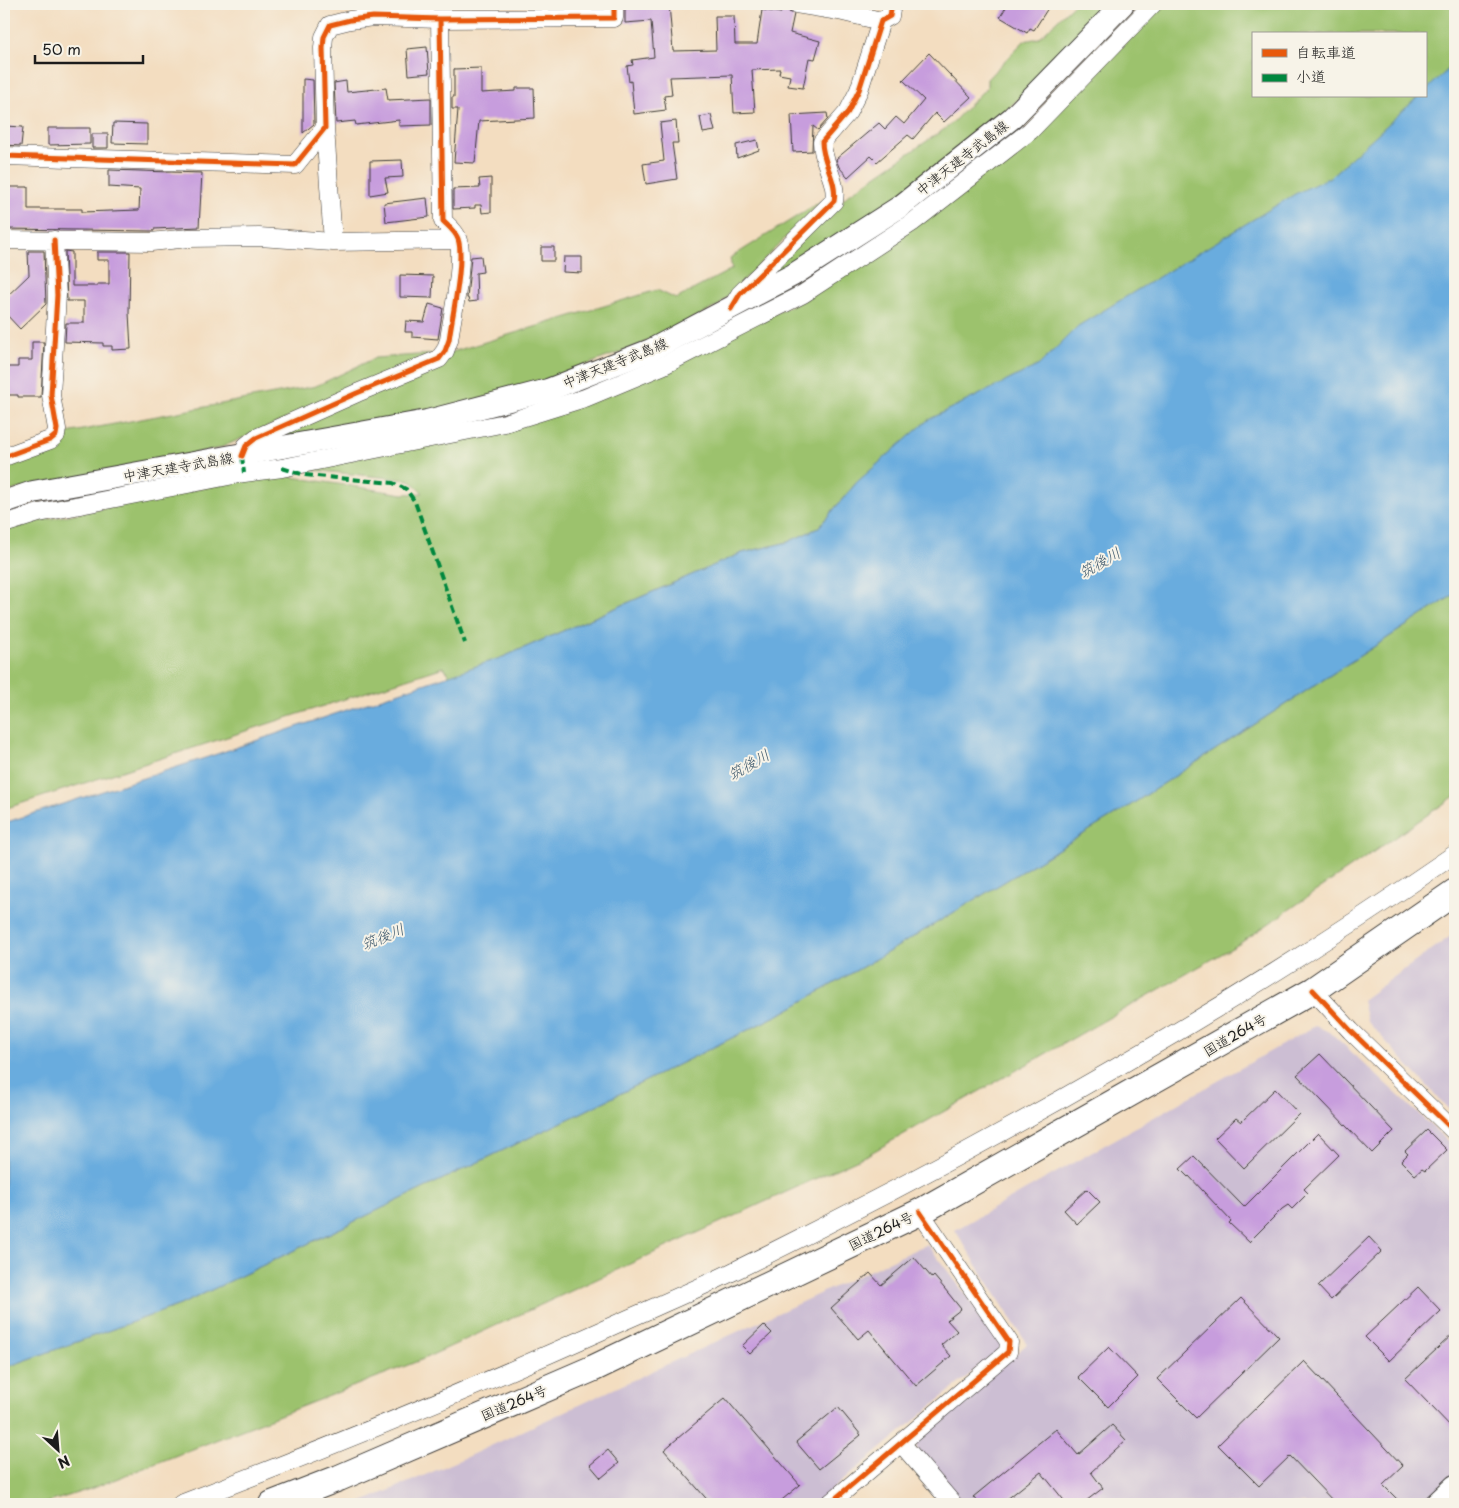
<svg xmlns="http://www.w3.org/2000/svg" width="1459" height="1508" font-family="'Playpen Sans','Klee One',sans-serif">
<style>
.industrial{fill:#ccbed3}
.green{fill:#9cc26d;stroke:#5c6f44;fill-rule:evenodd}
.water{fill:#69acde;stroke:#42647d}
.building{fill:#c79ddd}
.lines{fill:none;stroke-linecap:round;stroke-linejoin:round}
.minor-casing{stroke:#3c3935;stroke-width:19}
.major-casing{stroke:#3c3935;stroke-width:24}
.highway-casing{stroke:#3c3935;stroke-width:28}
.minor{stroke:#fff;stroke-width:18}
.major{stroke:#fff;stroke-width:22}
.highway{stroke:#fff;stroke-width:26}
.quiet{stroke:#00873e;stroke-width:4;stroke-dasharray:8 4;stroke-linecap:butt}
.cycleway-casing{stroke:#f7f3e8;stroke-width:8}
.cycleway{stroke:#e8590c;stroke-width:5}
.labels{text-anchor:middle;stroke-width:4;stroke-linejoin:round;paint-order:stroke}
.street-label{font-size:14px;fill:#1c1c1c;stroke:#f7f3e8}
.water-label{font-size:15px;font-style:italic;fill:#3b566a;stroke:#f7f3e8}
</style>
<rect width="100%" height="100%" fill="#f7f3e8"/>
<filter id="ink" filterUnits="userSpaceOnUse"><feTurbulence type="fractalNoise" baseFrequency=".02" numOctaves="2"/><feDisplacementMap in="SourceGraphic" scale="10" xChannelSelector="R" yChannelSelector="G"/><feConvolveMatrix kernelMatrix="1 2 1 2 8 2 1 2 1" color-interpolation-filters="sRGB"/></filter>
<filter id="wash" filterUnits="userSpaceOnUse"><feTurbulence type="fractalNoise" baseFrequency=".0096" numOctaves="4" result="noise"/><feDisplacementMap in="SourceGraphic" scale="20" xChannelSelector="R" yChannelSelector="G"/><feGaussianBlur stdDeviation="1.12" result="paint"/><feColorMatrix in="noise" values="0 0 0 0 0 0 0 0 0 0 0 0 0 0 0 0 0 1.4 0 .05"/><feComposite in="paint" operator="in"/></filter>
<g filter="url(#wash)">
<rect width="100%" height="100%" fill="#f3ddc0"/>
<!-- industrial -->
<path class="industrial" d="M1455,933V1116L1367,1021L1362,1000Z
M1315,1026L1330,1032L1455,1148V1474L1424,1504H964L917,1450L916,1442L1027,1344L955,1230Z
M927,1244L1002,1342L1000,1349L815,1504H358L460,1460Z"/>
<!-- green -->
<path class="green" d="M1074,4H1112L1001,116L895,199L752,288L849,194L949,126L987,87V79L1024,41L1039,38Z
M1163,4H1455V73L1339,193L1031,399L857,482L818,528L788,542L742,553L503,657L449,676L444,667L4,809V528L273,474L403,494L423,493L410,480L302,469L509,428L806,299L1034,134ZM1253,34H1425V96H1253Z
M823,200L718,306L637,346L535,384L416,416L260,441L452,352L657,290L676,299L732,269L730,258Z
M432,354L220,448L4,492V461L59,445L67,433L316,386L375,358Z
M1455,594V796L1239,944L869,1154L421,1360L90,1489L43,1504H4V1368L180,1305L583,1112L786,1011L890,951L1123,810Z"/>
<!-- water -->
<path class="water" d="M1455,63V594L1123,810L890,951L786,1011L583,1112L180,1305L4,1368V823L208,757L503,657L742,553L788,542L818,528L857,482L928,420L1039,365L1078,326L1295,194L1330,177L1419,96H1425V91Z"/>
<g id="blocks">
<!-- building -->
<path class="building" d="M625,4H669L673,51L716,50L715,16H734L735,44H757L762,10L781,13L782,6L786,7L789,12L794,14L790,33L820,41L815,59L809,58L803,88L788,86L790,76L779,74L780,69L752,70L755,112L734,113L732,75L670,77L672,95L664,96L666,110L634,114L631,81L629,82L627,66L633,65L632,60L654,57L651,21L625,23Z
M1008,4H1041L1048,8L1034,30L1030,28L1027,33L1000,17Z
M427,47L429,73L409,75L407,49Z
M929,53L971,97L944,122L935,113L913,139L908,135L877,162L871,156L848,177L839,167L836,159L879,123L885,129L896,117L904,124L924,100L903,80Z
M481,68V93L516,91V88H534L535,118L479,121L475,163L454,162L458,109H452V97H454V69Z
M303,79L313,80L314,124L303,133Z
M346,81L347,92L386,88L388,100L431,98V125L399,126V120L356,125L355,121L336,123L334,83Z
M827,113L828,119L818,130L813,126L812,151L793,152L791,115Z
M711,115L715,131L703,133L700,117Z
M676,121L678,143H672L677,179L646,184L643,164L664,161L660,123Z
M113,123L147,124V144L112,143Z
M4,126L23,127L21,146L4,145Z
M48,128H90V144L48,145Z
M92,134H108V148H92Z
M757,140L759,150L737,158L736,145Z
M402,160L403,177L385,178L388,192L370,195V161Z
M109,170L202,173L199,227L154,229V231H151L6,229L8,187H28V209H82V212L139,210L140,189L109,187Z
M491,178V212L482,213L481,205H475V208L453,209V189L480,188L479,179Z
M427,198L429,217L386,222L384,203Z
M541,247H554V261H541Z
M28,251H44L46,304L20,329L4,312V299L29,275Z
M65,251L72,252V286H97V284H109V260H97V252H130L129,313L131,349L112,350V346H103V343L65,342L66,323H84V301H67Z
M481,256L483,272L476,273L477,301L469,302L468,298H467L471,257Z
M564,257H582V273L563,272Z
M400,275L433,276L432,298L400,297Z
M429,304L443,308L438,339L412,337V332H405L406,321L424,322Z
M32,342H44L41,397H18V395H4V367H18V360H32Z
M1320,1054L1394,1131L1372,1153L1297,1075Z
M1275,1089L1299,1114L1244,1168L1215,1138L1236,1118L1241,1122Z
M1427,1130L1447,1150L1425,1171L1422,1169L1415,1175L1401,1161L1408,1154L1405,1151Z
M1318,1133L1339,1155L1304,1189L1308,1193L1292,1209L1288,1205L1282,1209L1249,1242L1229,1223L1231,1221L1189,1176L1188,1177L1180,1169L1194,1156L1244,1207Z
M1087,1189L1100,1202L1077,1224L1064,1210Z
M1369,1237L1382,1251L1331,1300L1318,1286Z
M914,1257L932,1278L934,1276L944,1288L961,1309L947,1320L957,1331L941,1345L951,1356L916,1386L869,1330L858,1339L831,1308L870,1273L881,1285Z
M1418,1287L1441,1311L1389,1361L1365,1337Z
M1241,1298L1279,1337L1196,1418L1157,1379Z
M764,1325L772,1333L750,1354L742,1346Z
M1455,1332V1431L1405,1379Z
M1109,1347L1138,1377L1108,1407L1078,1377Z
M1304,1361L1403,1466L1383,1485L1402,1504H1336L1290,1456L1259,1486L1218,1445Z
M725,1398L800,1485L777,1504H711L664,1450Z
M838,1407L861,1435L819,1469L796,1442Z
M1112,1425L1126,1440L1091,1472L1103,1488L1082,1504H1067L1041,1472L1001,1504H979L973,1497L1056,1429L1078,1455Z
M608,1450L619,1463L601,1478L590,1465Z"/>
</g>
</g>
<g filter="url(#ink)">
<use href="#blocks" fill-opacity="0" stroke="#3c3935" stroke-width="1"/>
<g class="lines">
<defs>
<path id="minor" d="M796,4L839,11L881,21
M4,156L295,165L325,128
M4,240L151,242L189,238L259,237L333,242L459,240
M333,242L325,128L323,48L324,37L330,25L350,20L373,17L440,19L614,18V4
M734,304L740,294L834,201C838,181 822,163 822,142L848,112L859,90L881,21L890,16L892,4
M242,456L246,446L256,438L357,393L439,359L445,351L449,340C452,316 465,260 458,239C455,231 449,227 443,221L440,19
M4,457L50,440L56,435L57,429L51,395L57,295L54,240
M4,524L39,513L244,473L282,468L505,423L585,398L662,366L803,294L913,222L1030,131L1153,4
M1313,990L1351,1031L1455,1132
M901,1443L953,1504
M181,1504C323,1450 463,1393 601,1331C645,1311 689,1293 732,1272C983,1149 1226,1012 1455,854
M829,1504L1008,1352L1009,1342L920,1212"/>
<path id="major" d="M4,502L33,492L427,421L548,390L651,350L793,275L901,206L1012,118L1123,4
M1436,1504L1455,1486"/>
<path id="highway" d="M272,1504L339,1478L594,1368L920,1212L1313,990L1455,892"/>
</defs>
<!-- minor casing -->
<use href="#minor" class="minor-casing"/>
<!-- major casing -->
<use href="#major" class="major-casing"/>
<!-- highway casing -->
<use href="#highway" class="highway-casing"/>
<!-- minor -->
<use href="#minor" class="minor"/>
<!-- major -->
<use href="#major" class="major"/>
<!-- highway -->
<use href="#highway" class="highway"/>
<!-- quiet -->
<path class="quiet" d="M242,456L244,473
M282,468L305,475L393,483L406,489L415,502L465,643"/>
<defs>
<path id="cycleway" d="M4,156L295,165L325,128L323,48L324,37L330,25L350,20L373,17L440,19L614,18V4
M731,309L740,294L834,201C838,181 822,163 822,142L848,112L859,90L881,21L890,16L892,4
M242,456L246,446L256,438L357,393L439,359L445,351L449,340C452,316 465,260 458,239C455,231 449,227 443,221L440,19
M4,457L50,440L56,435L57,429L51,395L57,295L54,240
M1313,990L1351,1031L1455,1132
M829,1504L1008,1352L1009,1342L920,1212"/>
</defs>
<!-- cycleway casing -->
<use href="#cycleway" class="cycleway-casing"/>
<!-- cycleway -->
<use href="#cycleway" class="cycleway"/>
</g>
</g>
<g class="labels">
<!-- street labels -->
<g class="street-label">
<text transform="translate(962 158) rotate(-38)" y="5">中津天建寺武島線</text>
<text transform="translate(615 363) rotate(-22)" y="5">中津天建寺武島線</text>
<text transform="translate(178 467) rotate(-10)" y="5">中津天建寺武島線</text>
<text transform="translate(1235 1035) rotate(-30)" y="5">国道264号</text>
<text transform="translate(881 1231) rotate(-26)" y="5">国道264号</text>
<text transform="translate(514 1403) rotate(-23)" y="5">国道264号</text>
</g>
<!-- water labels -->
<g class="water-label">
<text transform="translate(1100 563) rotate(-30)" y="5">筑後川</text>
<text transform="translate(749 765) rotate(-30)" y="5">筑後川</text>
<text transform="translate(383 937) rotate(-22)" y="5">筑後川</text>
</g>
</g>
<!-- margin -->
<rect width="1459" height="1508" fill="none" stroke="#f7f3e8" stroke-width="20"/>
<!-- legend -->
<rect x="1252" y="32" width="175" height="65" fill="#f7f3e8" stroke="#9f9d96"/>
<rect x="1262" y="49" width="25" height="8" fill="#e8590c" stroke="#9f9d96"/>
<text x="1296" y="58" font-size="15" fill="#1c1c1c">自転車道</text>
<rect x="1262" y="74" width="25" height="8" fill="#00873e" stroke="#9f9d96"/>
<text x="1296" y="82" font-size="15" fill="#1c1c1c">小道</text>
<!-- north arrow -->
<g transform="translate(58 1450) rotate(154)" stroke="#f7f3e8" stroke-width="4" paint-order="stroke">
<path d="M0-4L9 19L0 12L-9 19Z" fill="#1c1c1c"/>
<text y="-8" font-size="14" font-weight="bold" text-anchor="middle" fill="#1c1c1c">N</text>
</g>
<!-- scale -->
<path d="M35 55v8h108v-8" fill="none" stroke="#1c1c1c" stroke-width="2.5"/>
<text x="42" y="55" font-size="15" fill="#1c1c1c" stroke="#f7f3e8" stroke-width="4" paint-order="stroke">50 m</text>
</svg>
